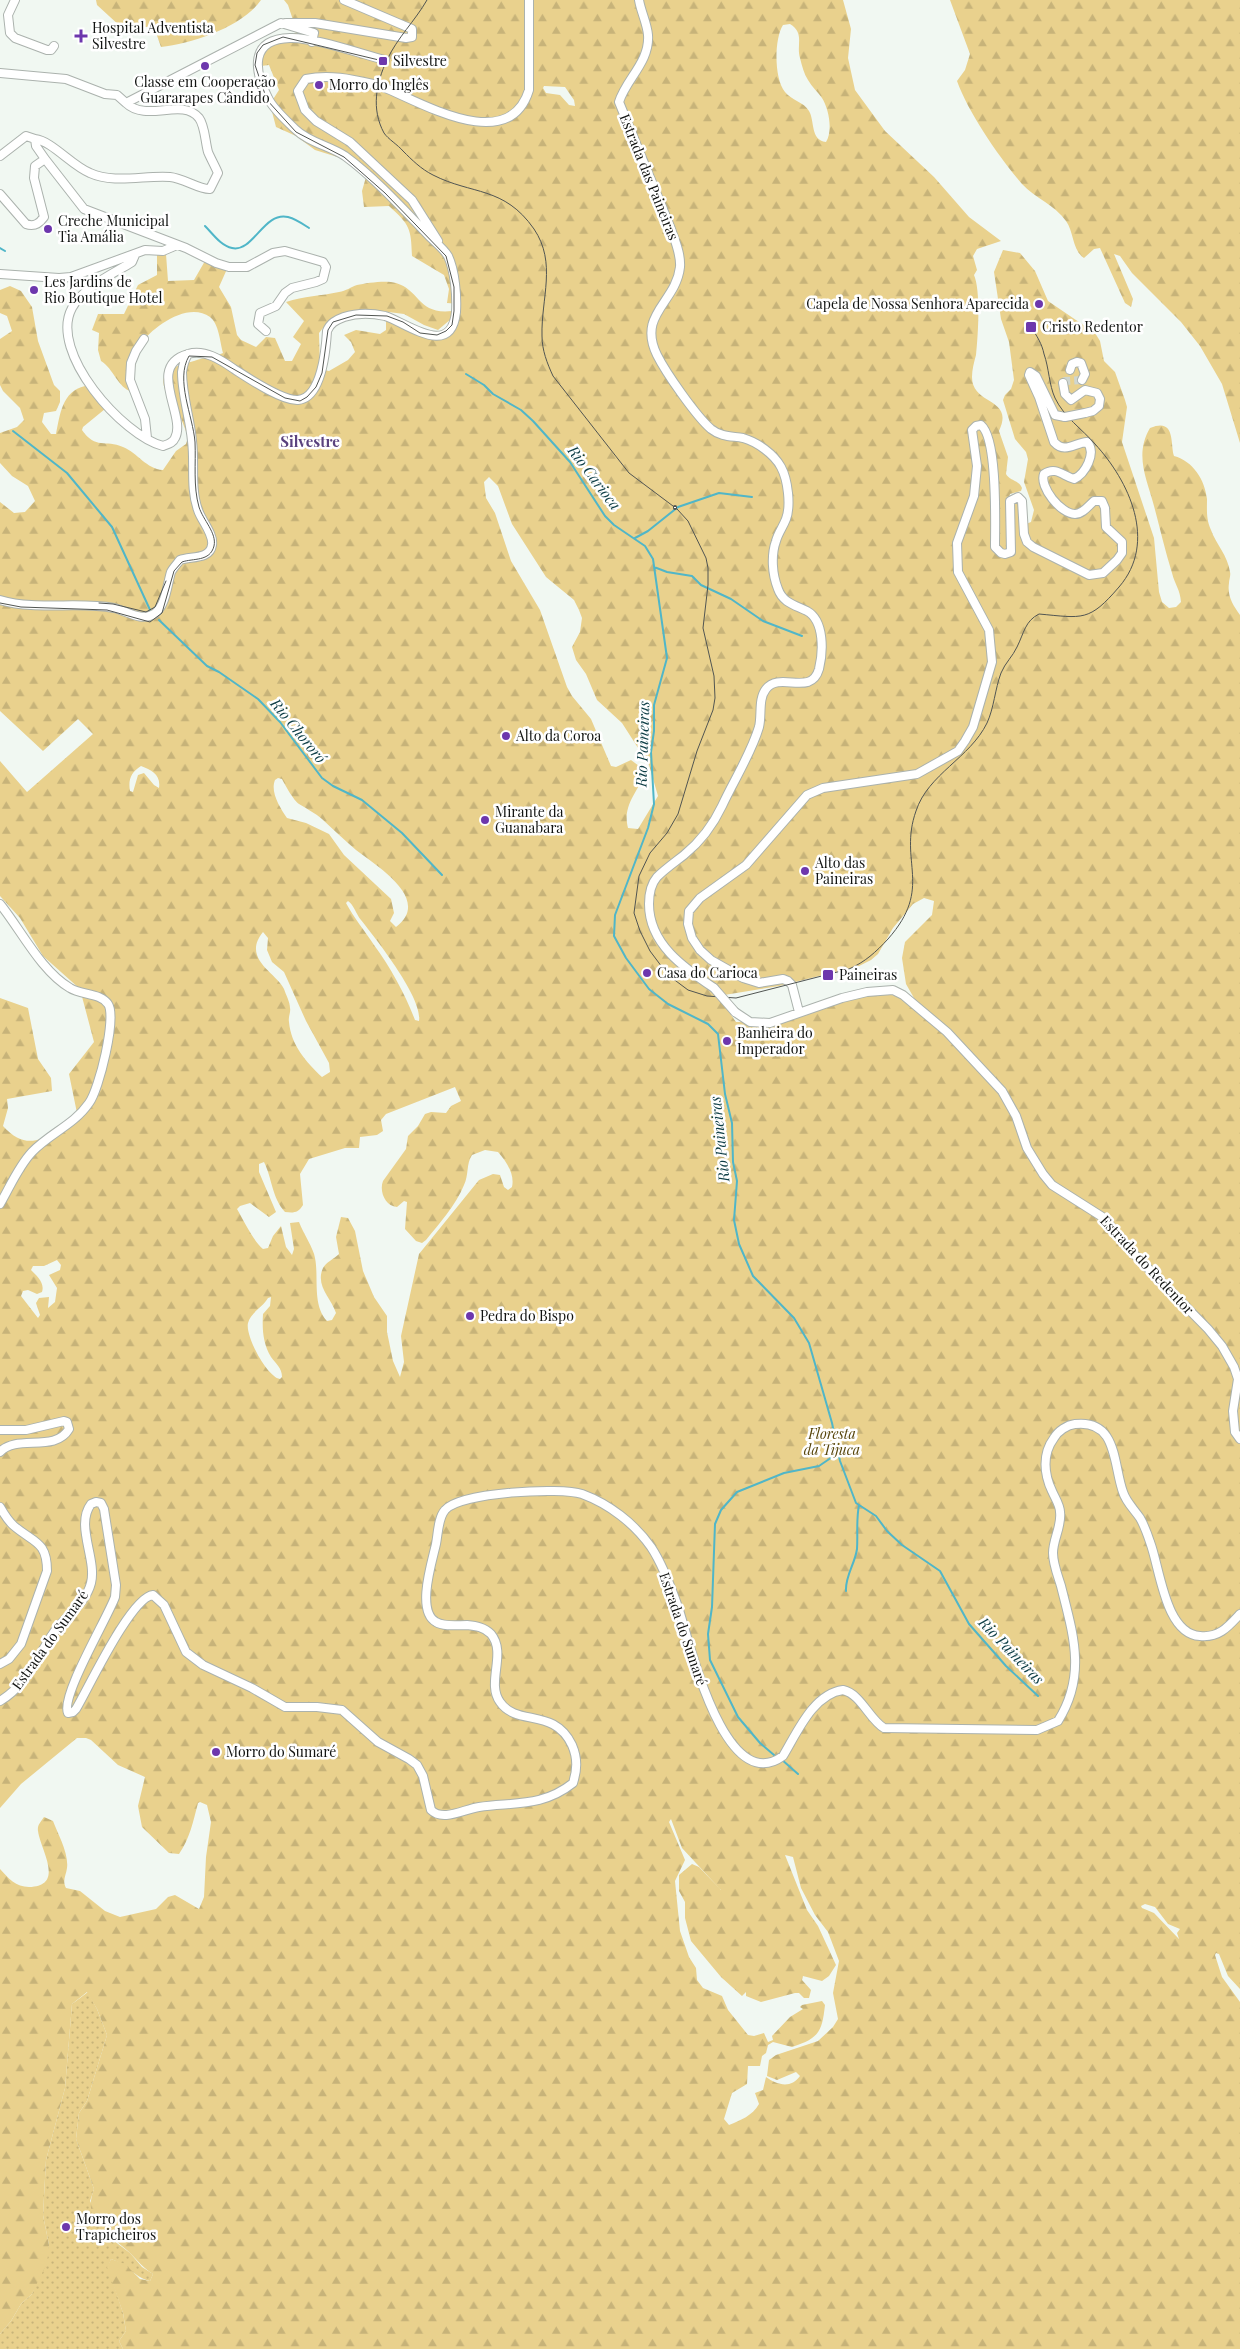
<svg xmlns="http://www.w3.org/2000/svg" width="1240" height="2349" font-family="'Playfair Display',serif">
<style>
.grass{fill:url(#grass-dots)}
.forest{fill:url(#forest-firs);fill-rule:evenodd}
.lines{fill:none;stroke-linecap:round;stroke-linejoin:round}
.stream{stroke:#50b6c8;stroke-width:2}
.minor-tunnel{stroke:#cfd6d0;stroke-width:8;stroke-dasharray:8 4;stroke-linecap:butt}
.minor-casing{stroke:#abb2ad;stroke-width:10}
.minor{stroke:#fff;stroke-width:8}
.tram{stroke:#515552;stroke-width:1}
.rail-casing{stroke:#515552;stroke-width:4}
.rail{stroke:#fff;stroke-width:2;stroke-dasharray:5.5;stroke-linecap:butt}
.minor-bridge-casing{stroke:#abb2ad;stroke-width:10;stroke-linecap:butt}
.minor-bridge{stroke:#fff;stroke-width:8}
.poi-dot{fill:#6d37ad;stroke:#fff;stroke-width:2}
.labels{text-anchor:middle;stroke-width:5;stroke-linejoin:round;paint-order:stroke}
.poi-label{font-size:14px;fill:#111311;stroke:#fff;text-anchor:start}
.street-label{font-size:14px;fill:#111311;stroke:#fff}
.park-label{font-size:14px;font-style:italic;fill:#57450a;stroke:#fff}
.neighbourhood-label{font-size:15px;font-weight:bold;fill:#5a427e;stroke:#fff}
.water-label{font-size:15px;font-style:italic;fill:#0d3d45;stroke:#fff}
</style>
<defs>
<pattern id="grass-dots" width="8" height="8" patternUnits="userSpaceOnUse" patternTransform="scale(1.25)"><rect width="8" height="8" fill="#e9d18d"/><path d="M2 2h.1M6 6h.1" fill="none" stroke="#c7b379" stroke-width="1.8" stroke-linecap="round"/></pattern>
<pattern id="forest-firs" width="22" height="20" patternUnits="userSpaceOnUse" patternTransform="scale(1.25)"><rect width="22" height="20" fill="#e9d18d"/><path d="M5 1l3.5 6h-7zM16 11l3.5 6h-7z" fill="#c7b379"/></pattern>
</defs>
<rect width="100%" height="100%" fill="#f1f8f2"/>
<!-- grass -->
<path class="grass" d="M88,1992L97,2009L107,2035L87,2101L79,2113L76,2139L94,2189L90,2201L109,2237L130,2253L142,2267L153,2274L150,2281C134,2277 128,2265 111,2259L108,2267L123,2313L126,2331L119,2341L123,2349H0V2334L11,2321L21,2304L32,2294L49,2245L43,2215L46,2160L65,2088L72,2004Z"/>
<!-- forest -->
<path class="forest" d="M96,0H261C242,27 193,43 161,47L154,27H121L97,5Z
M284,0H843L851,29L848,58L855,90L885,131L934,177L969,217L1001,241L977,249L973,256L977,270L974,275C981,291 978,336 976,355C974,362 972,370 972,377C972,406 1015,397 999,431L1008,457L1006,474C1010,481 1019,480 1022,488L1021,491L1010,494L1008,501L1017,499L1026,524L1031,522L1034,510L1024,482L1028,459L1026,452L1015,439L1003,400L1005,395L1011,389L1014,380L1009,342L1001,319L994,272L1003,250L1020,253L1035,271L1048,301L1095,333L1100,341L1104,361L1115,372L1125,400L1127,407L1122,442L1154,538L1159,592L1162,602L1169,608L1176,607L1181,602C1180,589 1175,585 1172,573C1165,551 1160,528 1154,506C1147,479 1134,455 1150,428C1176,417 1170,444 1174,456C1193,461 1205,480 1207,499C1207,510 1206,519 1211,530C1216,544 1228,556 1230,572C1231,575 1229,580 1229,583C1227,596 1233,605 1240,615V1989L1228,1976L1219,1954L1216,1953L1215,1955L1222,1977L1240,2002V2349H123L119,2341L126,2331L123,2313L107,2267L111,2259L125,2264L140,2279L150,2281L153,2274C143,2268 138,2261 130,2253C110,2233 81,2223 94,2189L76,2139L79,2113L87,2101L107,2035L97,2009L87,1992L72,2004L65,2088L46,2160L43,2215L49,2245L47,2263L32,2294L21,2304L11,2321L0,2334V1869C8,1878 16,1887 29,1887C66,1886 40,1849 38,1831C37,1825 41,1822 44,1817L53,1821C58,1834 69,1854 67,1868C66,1876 62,1880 66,1888L80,1891L105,1911L120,1917L156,1909L168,1897L175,1895L199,1909L204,1897L206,1857L211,1822L207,1805L200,1802L198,1803C193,1822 190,1838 179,1854L169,1853L142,1827L138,1806L145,1777L118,1765L91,1740L86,1738H77L21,1784L0,1808V998L28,1008L38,1059L51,1078L52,1091L7,1099L8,1108L3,1126C31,1157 52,1133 77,1113L69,1074L94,1042L80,989L43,956L20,918L0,896V761L27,792L93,734L78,719L43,751L0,711V502L14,513L25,512L35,501L28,486L12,476L0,463V433L17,427L24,420L20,408L3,391L0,385V339L12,331L7,316L0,313V290L10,286L21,291L32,307L38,341L54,385L60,391V402L56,411L44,413L42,422L51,434H56C60,415 62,391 85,386L105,409L83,427L82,430C96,450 105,439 123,447C138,453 146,469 163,470L176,451L186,444L188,437C185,429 182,420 178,412C172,400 152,380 172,369C178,365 187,363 194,361C204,357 213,358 223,353C220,342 219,324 210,317C188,301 152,327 140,345C133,357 137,377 131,391C119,389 113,368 101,361L98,350L99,333L92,330L98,314H124L138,285L157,275V253L166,254L168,281L194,280L205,261L227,269L219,287L231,307L237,335L241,340L256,347L266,337L275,338L285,361H292L301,344L293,337L304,321L286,302C304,296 321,296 339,292C346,291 351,287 357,285C367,283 386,280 396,283C420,290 418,315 452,311L451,319L438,330L424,325L404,314L365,309L352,312L327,323L319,333L320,369L329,371L348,360L355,352L351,342L344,335L356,330L380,334L386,330V319L442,336C456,329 462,320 460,304L447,303L449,289L444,275L412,256C411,228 410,225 389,206L364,207L362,191L366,177L347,160L315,150L296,136L276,127L270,104L279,90L269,65L261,66L263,47L297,32L288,5ZM790,24C805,33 796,45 800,58C802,66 804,74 808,80C812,87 818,92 822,98C829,109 833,131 826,142C810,140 815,121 809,111C804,102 791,100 785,92C774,79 774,39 783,25ZM544,86L565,87L574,100L575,106L569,105L560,95L546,93L543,88ZM489,477L498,486L512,524L546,577L574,600L579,610L582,618L580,632L572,647L576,660L586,674L597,700L622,723L649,765L658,796L638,829L628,828C621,801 644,789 643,769L631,760L616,767L611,766L591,719L572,696L567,687L540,610L511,561L495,513L486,498L484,482ZM141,766C152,770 161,775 159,788L154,785L144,773L138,775L133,792L130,791C128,780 131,772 141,766ZM278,778L282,779C285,785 294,801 299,804C307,809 315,813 322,819C333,829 344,840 356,850C375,865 433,899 396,927L390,921L394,913L391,899L344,855L329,834L306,823L287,818C280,808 270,792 275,780ZM924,898L934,901L932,915L905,942L902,958L906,984L918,1005L887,993L838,996L762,1022H736L718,996L779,986L859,966L871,960L878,954L893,928L913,904ZM348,901C354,905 356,914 361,920C376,939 423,998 419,1021L415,1020C405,994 391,968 374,945C365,931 354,918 346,903ZM263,932L268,938L267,950L272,962L284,972L306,1021L329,1063L330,1072L322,1077C306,1062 291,1045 289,1022C288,1017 291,1012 290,1008C290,1002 286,995 284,989C277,973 241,959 263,932ZM455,1087L461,1101L451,1106L446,1113L431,1112L425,1114L418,1126L408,1136L406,1149L383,1181C379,1191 385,1206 397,1207L404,1201L407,1202L405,1229L416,1241L422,1243L426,1240C439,1224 456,1205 464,1185C469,1175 466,1164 472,1155L485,1150L498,1152C506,1161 515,1174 512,1187L508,1190L504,1187L500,1175L493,1174L479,1180L419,1254L401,1336L404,1362L400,1377L393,1361L387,1332V1316L374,1297L363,1271L355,1231L348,1218L341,1217L336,1237L339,1254C334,1259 326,1262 323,1268C315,1286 331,1298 336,1313L332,1320L327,1321C312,1305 319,1278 315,1258C314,1249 303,1233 299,1222L290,1223L294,1249L292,1255L286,1247L281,1226L273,1236L268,1248L263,1249C254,1242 244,1221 237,1209L240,1206L250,1203L269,1217L276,1212L259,1172V1164L264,1162C272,1178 272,1198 285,1212C294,1213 298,1213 303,1205L300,1174L309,1159L345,1148H359L360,1137L377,1135L383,1131L381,1120L386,1114ZM57,1260L61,1265L60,1270L49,1275L57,1288L55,1302L48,1308L49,1297L39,1298L36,1303L40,1315L38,1318L21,1296L23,1291L28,1290L37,1294L42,1292C45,1283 37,1276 31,1270L33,1266H44ZM271,1297L270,1306L263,1314C262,1329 263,1344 271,1357C276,1364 282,1368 282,1377L280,1379C267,1377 245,1336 248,1323C251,1312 263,1307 268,1298ZM671,1819L682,1848L721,1890L699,1867L692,1864L679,1875V1891L685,1902V1918L691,1941L721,1977L742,1996L746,1992V1996L761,2002L795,1993H799L804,1998H809L811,1990L802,1980L803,1976L822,1981L829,1976L836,1965L818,1926L807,1910L785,1855L793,1857L801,1888L815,1915L828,1932L839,1961L833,1993L838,2019L833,2027L818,2041L776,2055L769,2060L767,2076L777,2080L796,2072L800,2076C791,2089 777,2085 766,2077L763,2090L755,2093L759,2104C752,2116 741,2120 729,2125L724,2119L732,2093L747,2084L748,2066H760L762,2056L766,2053L768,2045L773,2042L792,2047C820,2038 822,2031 825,2005L822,2001L802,2005L800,2007L803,2009L790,2017L772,2036L773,2040L768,2042L764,2033L754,2036L748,2035L728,2010L722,1996L703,1988L697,1980L696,1968L689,1957L680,1931L675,1881L685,1860L669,1822ZM1145,1904L1155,1907L1168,1924L1180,1929L1177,1933L1179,1939L1154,1913L1142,1908L1141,1906Z
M950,0H1240V443L1222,384L1200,346L1181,322L1132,273L1120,256L1114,254L1133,299L1131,307L1125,303L1100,248L1094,249L1084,258C1072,250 1074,232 1066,221C1055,205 1035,198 1022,184C999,157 969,114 957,81L965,70L970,54Z"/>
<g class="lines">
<!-- stream -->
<path class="stream" d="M205,226C213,234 221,246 232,248C253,253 264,211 288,217C296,219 303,224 309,228
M0,248L5,251
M466,374L484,385L493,394L521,410L533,421L570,462L605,516L614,525L645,546L653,559L667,658L654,705V731L651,752L654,804L648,828L615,915L614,936L626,958L649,989L668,1004L708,1024L718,1034L725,1094L732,1123L733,1162L737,1181L734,1220L739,1244L753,1276L794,1318L809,1343L832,1423L840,1461L856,1503L876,1516L887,1531L902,1545L940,1571L969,1624L1006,1666L1038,1696
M13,431L67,473L112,527L151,612
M635,538L648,531L678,507L719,493L752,497
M654,567L667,572L692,576L701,585L731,599L763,621L802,636
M159,620L207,666L219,672L258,699L280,722L322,778L333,786L362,800L402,833L442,875
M846,1591C845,1576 855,1564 857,1549C858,1534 856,1520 859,1505
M774,1755L760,1743L738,1717L710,1660L708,1634L712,1607L715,1524L721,1510L737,1492L784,1473L819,1466L838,1453
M781,1759L798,1774"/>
<!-- minor-tunnel -->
<path class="minor-tunnel" d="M1063,383L1065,381L1082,380"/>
<defs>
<path id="minor" d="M15,0L8,15L10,33L15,38L47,50H51L54,46
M639,0C641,12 647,23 648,35C650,62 626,79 619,102L671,229C675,241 681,254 680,267C676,303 637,314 657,355C666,373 696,416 711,429C721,437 732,436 743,438C757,442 774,454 781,467C788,480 791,506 786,519C783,527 778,533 776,541C771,555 772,574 778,589C783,603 795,605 807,611C825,621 823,653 819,669C811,697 780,671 766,689C758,699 762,715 759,727C751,754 734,780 722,806C713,825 700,842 684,855C675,862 665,869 657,877C651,884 649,894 649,904C649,944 684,968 714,988
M286,23H315L406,38L412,37V29L344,0
M0,73L66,79L105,94L117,95L126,103
M373,84C351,79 329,74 306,79L298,91L305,110L316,121L350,142L412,200L438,241
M383,87C424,104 509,155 529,90V0
M0,156L26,136L35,139
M45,159L84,209L186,248L216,263L229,267H247L273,253L285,251L323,262L326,267L323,279L316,282L292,288L285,293L276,306L260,313L258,324L266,331
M0,194L26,224C34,227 39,224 44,217L34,178L35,166L45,159L36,146L35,139C52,141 72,166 90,173C114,184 145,175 170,177C183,178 200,190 210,189L218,173C215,166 211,159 208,152C205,141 205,126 199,118C182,97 147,123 126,103L281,23L314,33L312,42
M135,255L132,262C113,274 83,287 72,308C48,352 123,436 163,446C168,444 173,443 175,438C187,416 145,366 188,354C205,349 221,360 234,369C248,378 282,401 298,400C322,398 326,348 327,331C330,323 336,320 344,317C356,313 372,313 385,316C407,323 451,359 456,312C457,296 455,271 448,256C444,249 435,242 430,237C404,210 375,178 345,156C330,146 308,142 295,129C286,120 273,109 268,98C254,71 249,39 290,38C313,37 361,54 385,60
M0,274L59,278L71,277L145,250L163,251L177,245
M144,339L136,351L131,363L130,380L145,419L147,438
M1070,370L1072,364L1077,362L1081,363L1085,374L1082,380
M1063,383L1065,394L1071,400L1085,390L1097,393L1100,399L1099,406L1093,411L1085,413
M0,600C37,611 77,601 114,608C127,611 141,622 154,614C166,606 167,585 171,572C173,568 177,564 180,560C190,556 210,560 212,545C214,534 201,520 198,510C190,488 195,463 192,441C190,418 182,395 182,372C183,365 185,359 188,354
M0,904C21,930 41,971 70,988C81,995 101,993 108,1004C117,1017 99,1090 89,1103C74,1125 50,1133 32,1152C18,1167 10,1187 0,1204
M735,1012L750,1022L770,1023L842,998L867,992L893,990L903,995L947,1032L1002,1091L1016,1116L1027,1148L1043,1174L1052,1185L1104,1218L1132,1252L1208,1329L1222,1346L1234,1367L1238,1379L1233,1411L1235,1432L1240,1439
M799,1012L792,985L788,981L783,979L759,983L743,978L711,960L700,950L692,938L688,924L689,911L700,898L746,865L807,795L823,788L917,774L958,751L965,741L973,727L992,662L989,630L958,572L957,543L974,496L977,466L972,430L976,426L981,425C998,439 995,524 995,547L1001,553L1005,554L1011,552L1010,501L1018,497L1022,501L1024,534L1027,542L1033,547L1089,575L1103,573L1117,560L1122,553V542L1106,527L1105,508L1102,501H1094C1089,505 1083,514 1075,514C1061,514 1039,487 1044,474C1056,466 1063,476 1074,479C1085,474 1097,453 1087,442C1074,443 1065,454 1054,442L1039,397L1029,375L1030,372L1036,376L1055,415L1065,417
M0,1430H26L64,1421L67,1422L69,1429C55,1453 17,1434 0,1452
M0,1507C4,1514 8,1521 14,1526C34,1543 47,1541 47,1571L21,1644L9,1659L0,1664
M0,1701C27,1685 37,1657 54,1632C66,1616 86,1603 91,1583C97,1559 75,1525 91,1504L96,1502L101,1503L104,1509L116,1585L115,1597C108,1617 60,1697 68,1713L73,1712L76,1709C88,1689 131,1597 153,1595L164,1605L186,1652L203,1665L252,1688L285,1707H317L342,1710L378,1742L409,1759L417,1765L423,1776L431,1810C443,1822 464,1809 479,1807C514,1802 543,1807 573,1783C577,1770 578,1759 572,1745C554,1707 517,1727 500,1702C486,1683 507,1653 491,1634C484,1627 476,1626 467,1625C458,1625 444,1627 436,1622C416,1611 432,1562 436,1544C438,1534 438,1518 445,1510C460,1492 561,1487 582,1494C609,1504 634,1523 651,1547C663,1565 671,1587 678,1607C689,1639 724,1799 783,1756C797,1733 813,1694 843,1690C861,1694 869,1719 884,1728L1037,1730L1058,1721C1087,1675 1073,1634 1061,1586C1058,1576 1053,1564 1053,1553C1053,1539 1062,1526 1060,1512C1060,1505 1055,1498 1052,1491C1044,1474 1042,1454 1054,1438C1058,1431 1067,1425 1075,1424C1118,1419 1113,1465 1123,1492C1126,1502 1134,1509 1140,1518C1144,1525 1147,1533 1150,1542C1160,1568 1165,1634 1200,1636C1219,1638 1228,1627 1240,1614"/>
</defs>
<!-- minor casing -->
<use href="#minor" class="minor-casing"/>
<!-- minor -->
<use href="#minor" class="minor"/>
<!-- tram -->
<path class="tram" d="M427,0C415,21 397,38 387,60C376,83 371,109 384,133C388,139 398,145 403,151C412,160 421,169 433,175C472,195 504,186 534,229C557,263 541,298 542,336C542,350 547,363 553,376L629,473L677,509L688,521L706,558L708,568V585L703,628L714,676L715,698L713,710L697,751L678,814L667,833L650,853L639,876L634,913L640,931L650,951L668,975L688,990L707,996L736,998L849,969C865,962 876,952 888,939C934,887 898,862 916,811C928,774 970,758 987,723C994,708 995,689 1001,673C1005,663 1013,656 1017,647C1024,633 1025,621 1039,614C1083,618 1089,622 1119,587C1158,542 1129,481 1095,444C1082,429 1064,417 1055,398C1049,385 1049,368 1044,354C1042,344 1037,336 1031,327
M0,603L21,607L107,610L150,622L162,613L174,571L182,562C193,558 210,562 214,546C217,533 203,520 199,507C193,486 196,464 195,442C193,416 175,380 189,356L212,357L285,398L300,401L307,397L316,387L322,373L328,330L333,322L356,315L387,316L403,322L420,333L437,335L446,331L452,325L454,311V287L446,256L385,193L344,157L296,132L267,100L255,65L257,53L263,45L283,37L383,61
M99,603L113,604L146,612L155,607L166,581"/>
<defs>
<path id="rail" d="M675,507V508"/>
</defs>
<!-- rail casing -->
<use href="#rail" class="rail-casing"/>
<!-- rail -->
<use href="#rail" class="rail"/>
<defs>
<path id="minor-bridge" d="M373,84L383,87
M1065,417L1085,413
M714,988L735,1012"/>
</defs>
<!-- minor-bridge casing -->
<use href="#minor-bridge" class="minor-bridge-casing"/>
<!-- minor-bridge -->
<use href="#minor-bridge" class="minor-bridge"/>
</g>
<!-- markers -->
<g class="poi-dot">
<path d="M78.5 28.5h5v5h5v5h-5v5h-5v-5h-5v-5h5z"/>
<rect x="378" y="56" width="10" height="10" rx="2.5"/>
<circle cx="205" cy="66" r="5"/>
<circle cx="319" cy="85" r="5"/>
<circle cx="48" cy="229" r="5"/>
<circle cx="34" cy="290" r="5"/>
<circle cx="1039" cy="304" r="5"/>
<rect x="1025" y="321" width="12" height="12" rx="2.5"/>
<circle cx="506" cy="736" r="5"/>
<circle cx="485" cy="820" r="5"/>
<circle cx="805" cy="871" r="5"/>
<circle cx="647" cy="973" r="5"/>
<rect x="822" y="969" width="12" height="12" rx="2.5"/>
<circle cx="727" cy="1041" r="5"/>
<circle cx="470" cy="1316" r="5"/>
<circle cx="216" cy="1752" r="5"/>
<circle cx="66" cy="2227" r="5"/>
</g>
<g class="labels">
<!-- poi labels -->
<g class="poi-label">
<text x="92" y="33">Hospital Adventista<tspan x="92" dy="16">Silvestre</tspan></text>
<text x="393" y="66">Silvestre</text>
<text x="205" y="87" text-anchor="middle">Classe em Cooperação<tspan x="205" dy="16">Guararapes Cândido</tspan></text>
<text x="329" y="90">Morro do Inglês</text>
<text x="58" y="226">Creche Municipal<tspan x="58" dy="16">Tia Amália</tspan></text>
<text x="44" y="287">Les Jardins de<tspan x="44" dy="16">Rio Boutique Hotel</tspan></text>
<text x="1029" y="309" text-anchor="end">Capela de Nossa Senhora Aparecida</text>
<text x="1042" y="332">Cristo Redentor</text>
<text x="516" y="741">Alto da Coroa</text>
<text x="495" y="817">Mirante da<tspan x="495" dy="16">Guanabara</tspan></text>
<text x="815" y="868">Alto das<tspan x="815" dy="16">Paineiras</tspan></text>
<text x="657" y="978">Casa do Carioca</text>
<text x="839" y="980">Paineiras</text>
<text x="737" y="1038">Banheira do<tspan x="737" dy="16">Imperador</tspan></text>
<text x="480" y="1321">Pedra do Bispo</text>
<text x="226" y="1757">Morro do Sumaré</text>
<text x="76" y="2224">Morro dos<tspan x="76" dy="16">Trapicheiros</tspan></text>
</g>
<!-- street labels -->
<g class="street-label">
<text transform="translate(649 177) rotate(68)" y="5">Estrada das Paineiras</text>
<text transform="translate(1147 1265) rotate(47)" y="5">Estrada do Redentor</text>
<text transform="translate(683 1629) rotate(71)" y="5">Estrada do Sumaré</text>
<text transform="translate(50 1640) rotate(-54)" y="5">Estrada do Sumaré</text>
</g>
<!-- park labels -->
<g class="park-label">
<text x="832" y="1439">Floresta<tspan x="832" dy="16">da Tijuca</tspan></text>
</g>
<!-- neighbourhood labels -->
<g class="neighbourhood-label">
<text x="310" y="447">Silvestre</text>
</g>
<!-- water labels -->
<g class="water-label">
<text transform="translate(594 478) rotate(53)" y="5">Rio Carioca</text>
<text transform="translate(298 731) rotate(51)" y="5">Rio Chororó</text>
<text transform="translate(643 744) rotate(-88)" y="5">Rio Paineiras</text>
<text transform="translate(720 1139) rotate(-96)" y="5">Rio Paineiras</text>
<text transform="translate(1011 1651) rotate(46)" y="5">Rio Paineiras</text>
</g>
</g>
</svg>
